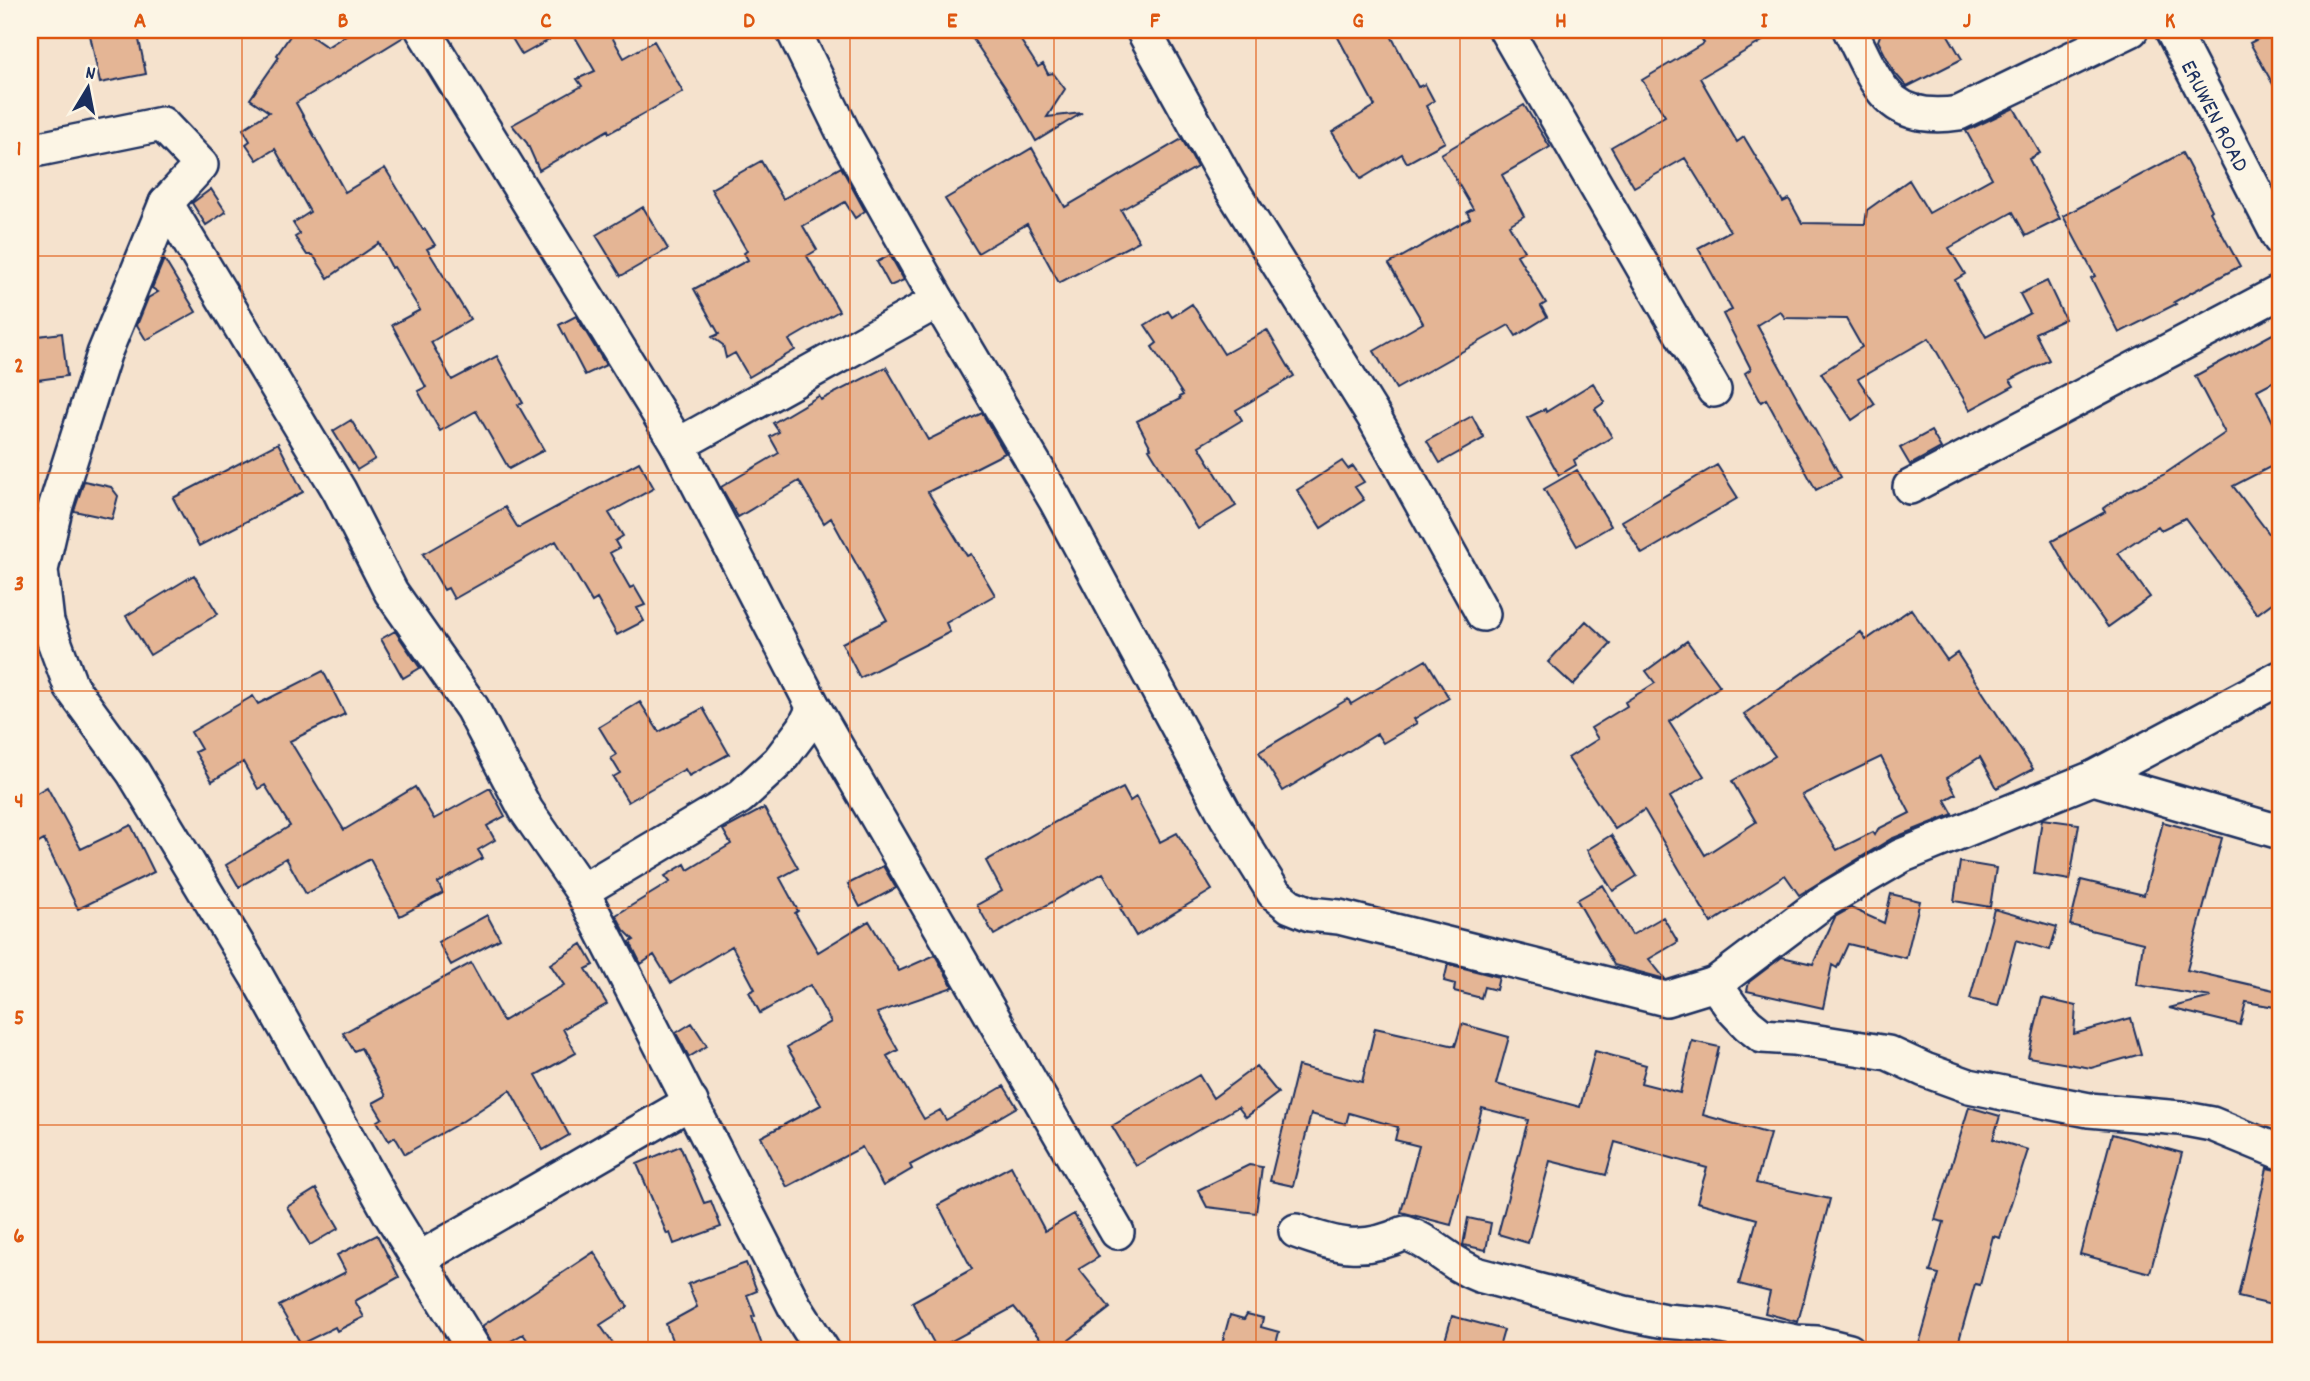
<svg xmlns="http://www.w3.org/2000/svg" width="2310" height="1381" font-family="Dekko,sans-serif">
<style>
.building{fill:#e4b595;stroke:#1b2f5e;stroke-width:2;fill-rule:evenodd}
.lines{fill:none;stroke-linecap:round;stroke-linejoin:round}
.minor-casing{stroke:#1b2f5e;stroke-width:38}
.minor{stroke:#fcf5e5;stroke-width:33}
.grid{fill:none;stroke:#de5710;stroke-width:2;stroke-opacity:0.55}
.labels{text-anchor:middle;stroke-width:6;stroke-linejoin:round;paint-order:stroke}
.street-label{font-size:23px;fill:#1b2f5e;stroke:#fcf5e5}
.neatline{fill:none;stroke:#de5710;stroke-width:2.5}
.grid-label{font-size:23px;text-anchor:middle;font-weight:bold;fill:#de5710}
</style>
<rect width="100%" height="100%" fill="#f5e2cd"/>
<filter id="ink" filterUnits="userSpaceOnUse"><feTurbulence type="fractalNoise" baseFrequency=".0143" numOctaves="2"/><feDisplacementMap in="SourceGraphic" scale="14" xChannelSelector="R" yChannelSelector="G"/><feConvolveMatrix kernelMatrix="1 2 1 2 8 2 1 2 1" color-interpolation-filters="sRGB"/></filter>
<g filter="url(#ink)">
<!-- building -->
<path class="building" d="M89,30H137L146,74L100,83Z
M294,30H302L327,47L354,30H404L405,36L296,103L345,192L385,168L423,230L425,229L435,245L427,249L470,319L431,342L452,380L497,356L523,403L518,405L544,450L509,469L476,411L440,431L418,391L426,387L392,325L420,310L394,267L392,268L379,243L328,278L313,255H307L295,237L300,234L293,223L310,212L275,149L257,160L246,144L250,141L243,129L269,112L250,99L279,57L277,55Z
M507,30H567L522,55Z
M571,30H608L624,58L654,41L683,92L609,133L608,130L539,170L527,143L512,125L582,86L577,79L595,71Z
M967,30H1014L1038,67L1043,64L1048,74L1053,73L1065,89L1047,117L1082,113L1036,141L1005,87Z
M1334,30H1388L1418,87L1425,84L1434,101L1426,106L1445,142L1407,163L1402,154L1361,179L1332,132L1375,106Z
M1696,30H1781L1700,78L1737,142L1744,137L1783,202L1789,199L1802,223L1865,224L1867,210L1909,180L1929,213L1992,178L1966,131L2014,108L2040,153L2029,159L2060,219L2026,236L2013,212L1949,248L1965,274L1955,280L1986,337L2030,313L2020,294L2047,281L2065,319L2035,333L2049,360L2010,380L2014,386L1970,410L1929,338L1858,379L1875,404L1852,420L1821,373L1862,347L1846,319L1785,318L1780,311L1757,325L1841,477L1816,490L1766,399L1761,402L1745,373L1751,369L1723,314L1732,310L1698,248L1730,231L1685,158L1634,187L1611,147L1665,116L1642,80L1704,43Z
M1882,30H1945L1962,59L1907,87L1894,72L1878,41Z
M2274,30H2280V97L2250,43Z
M1524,105L1550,147L1502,175L1524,216L1509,225L1524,251L1517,255L1546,303L1541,306L1547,317L1516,336L1509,325L1396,389L1374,351L1423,323L1389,264L1470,218L1467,212L1473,209L1441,154Z
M1182,139L1197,167L1121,210L1139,241L1059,283L1027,224L978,253L945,199L1032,148L1065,207Z
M2182,153L2212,210L2210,212L2240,266L2174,302L2176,304L2119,333L2091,278L2095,276L2063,216Z
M761,161L783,199L841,167L865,211L855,218L845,202L803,226L817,250L807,256L839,311L789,340L795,350L749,377L735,353L726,358L723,345L712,337L719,334L694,289L748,260L744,253L747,251L711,189Z
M211,189L226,212L206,225L192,203Z
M643,207L668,249L621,276L596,235Z
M890,255L904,280L890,286L877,262Z
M164,259L196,312L146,340L137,325L148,298L158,292L152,288Z
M1192,304L1224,354L1267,330L1294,376L1236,410L1242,420L1199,446L1236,506L1198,529L1149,449L1151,448L1137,421L1180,399L1179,397L1183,395L1152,347L1157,343L1145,325L1168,311L1172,317Z
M576,316L606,365L585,375L559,325Z
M2280,330V378L2257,390L2280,436V462L2233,486L2280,548V597L2257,614L2185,518L2161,530L2158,526L2118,553L2150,597L2108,627L2070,573L2052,541L2105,512L2103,509L2128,491L2163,475L2225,433L2195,376Z
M62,333L67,376L30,381V337Z
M886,367L928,440L982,413L1005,453L928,492L967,556L971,554L995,595L946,623L950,632L860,678L842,643L887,620L831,518L824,523L799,481L738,517L721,487L779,453L770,437L779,432L773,423L819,396L821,400Z
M1593,383L1605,402L1595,409L1612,437L1574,460L1576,465L1559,475L1527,418L1545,409L1546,412Z
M1472,416L1484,438L1440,463L1427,441Z
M351,420L375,459L357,470L333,431Z
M1931,431L1941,448L1910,465L1900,448Z
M278,443L303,492L199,546L173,498Z
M1342,461L1348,469L1353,466L1364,482L1355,487L1364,500L1321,528L1297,490Z
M639,462L654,488L609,513L623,536L615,541L619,548L610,553L630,588L634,586L645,605L637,608L644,621L617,635L597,599L592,602L556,541L454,599L448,588L444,590L423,554L505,507L518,528Z
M1717,465L1738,498L1642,554L1622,521Z
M1577,470L1611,526L1577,546L1544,489Z
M84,481L111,487L118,496L112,519L74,511Z
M194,575L218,614L150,655L126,616Z
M1911,609L1947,660L1957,653L2033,769L1997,788L1980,757L1947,778L1956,794L1945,800L1953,814L1891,839L1799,895L1785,875L1711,923L1645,811L1644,810L1615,829L1568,758L1598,739L1591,728L1627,706L1625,702L1655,683L1646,671L1687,641L1720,686L1669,722L1704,776L1670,797L1705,855L1756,822L1732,781L1775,756L1744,714L1861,632L1866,640ZM1881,757L1910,813L1878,829L1875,835L1873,832L1837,850L1802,795Z
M1586,621L1611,644L1573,685L1548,662Z
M395,631L420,668L403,678L381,639Z
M1426,660L1449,698L1414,719L1417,723L1383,743L1377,734L1283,791L1259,752L1348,699L1351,704Z
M323,671L345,714L290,741L344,830L415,787L434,819L490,788L505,816L487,826L495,840L478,850L483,858L438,883L443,893L400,916L370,859L306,894L286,858L239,887L226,865L290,826L265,785L258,789L243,762L212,781L195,752L201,749L191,732L253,696L258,704Z
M640,702L659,732L703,708L729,754L689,776L685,769L628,802L613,777L620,773L611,758L616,755L599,727Z
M47,787L81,849L131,825L154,872L78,909L44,840L30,848V797Z
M1123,788L1130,801L1136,797L1160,842L1177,833L1212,890L1136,936L1120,908L1123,907L1103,873L994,935L977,905L1002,891L986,861L1066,816Z
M764,808L798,868L780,878L798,911L795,913L818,952L869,921L899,971L935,955L953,987L877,1013L898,1050L887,1056L924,1119L940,1110L946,1120L1004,1086L1017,1107L979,1129L910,1165L912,1169L883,1186L862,1147L787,1187L761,1137L821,1105L787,1047L831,1022L810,985L760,1013L749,992L755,989L732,946L671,983L654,955L641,964L630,942L634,940L624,930L616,915L670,882L665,876L685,864L688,870L731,844L723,830Z
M2042,819L2079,824L2070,880L2034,874Z
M2163,822L2222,838L2187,970L2278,991L2275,1007L2246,1002L2240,1025L2169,1008L2211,997L2137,985L2143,943L2070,925L2081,880L2144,895Z
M1611,835L1637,876L1613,891L1587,850Z
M1960,862L1996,868L1990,907L1954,901Z
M883,866L896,888L860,907L848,884Z
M1603,885L1632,935L1663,917L1678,942L1649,959L1665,979L1614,965L1577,900Z
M1891,894L1920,901L1906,958L1848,944L1837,968L1832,965L1823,1008L1747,991L1749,982L1782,957L1813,964L1835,917L1851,908L1884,923Z
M1994,909L2057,927L2050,950L2016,940L1998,1006L1970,999Z
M487,915L500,939L451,965L438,942Z
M582,944L594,965L586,969L607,1004L563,1029L576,1053L536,1075L569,1135L543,1150L510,1090L463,1121L405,1154L395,1137L389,1141L377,1121L382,1118L373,1103L386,1096L361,1048L354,1051L343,1033L471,963L503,1021L564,985L550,964Z
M1448,964L1499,977L1496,990L1484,987L1481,998L1454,991L1455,984L1444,981Z
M2042,998L2076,1006L2074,1034L2131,1018L2141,1054L2091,1068L2028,1057Z
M692,1023L707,1046L689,1057L676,1033Z
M1462,1024L1509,1037L1496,1084L1580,1107L1595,1051L1646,1065L1641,1083L1680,1093L1692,1041L1719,1047L1703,1115L1770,1134L1756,1183L1830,1199L1798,1322L1765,1313L1770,1292L1739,1284L1757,1219L1697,1202L1707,1168L1615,1142L1606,1175L1550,1161L1528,1243L1498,1234L1528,1120L1482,1108L1451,1225L1401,1212L1419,1146L1395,1140L1398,1127L1349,1113L1346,1124L1311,1114L1293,1186L1270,1181L1298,1066L1362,1082L1375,1028L1455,1046Z
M1256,1066L1278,1093L1246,1117L1238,1107L1136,1166L1112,1126L1199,1075L1213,1098Z
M1969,1107L2000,1116L1993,1139L2028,1150L2000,1238L1993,1236L1980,1285L1975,1284L1956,1351H1917L1939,1274L1930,1272L1944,1222L1935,1220Z
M2112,1134L2182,1153L2150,1273L2080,1254Z
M680,1146L704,1203L711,1201L721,1227L674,1244L670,1233L667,1234L637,1164Z
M1249,1165L1262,1167L1256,1213L1207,1207L1198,1190Z
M1011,1166L1045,1231L1074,1214L1099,1257L1079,1269L1110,1308L1055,1351H1050L1014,1307L937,1349L912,1302L972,1269L938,1205Z
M2267,1168L2280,1171V1245L2276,1263L2280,1264V1307L2238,1297Z
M316,1189L339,1228L310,1245L287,1207Z
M1468,1218L1491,1223L1486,1250L1463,1245Z
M377,1235L399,1277L355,1301L364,1317L337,1331L335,1327L301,1344L279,1306L346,1272L337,1255Z
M594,1252L628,1307L600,1325L618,1351H535L523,1334L494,1351L491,1341L482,1326Z
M746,1263L757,1291L747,1295L755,1316L752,1317L764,1351H676L666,1324L697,1307L688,1284Z
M1247,1314L1263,1318L1261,1327L1279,1332L1274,1351H1220L1230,1315L1244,1319Z
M1452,1316L1504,1330L1498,1351H1442Z"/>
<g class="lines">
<defs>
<g id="minor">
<path d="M423,30L678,445L814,708L1117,1232"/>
<path d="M793,30L845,136L938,301L1055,499L1226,816L1274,893L1290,906L1310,914L1339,917L1666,999L1715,984"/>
<path d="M1143,30L1228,183L1374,417L1483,614"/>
<path d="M1506,30L1714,390"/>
<path d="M1850,30C1878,85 1887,124 1959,113L2131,30"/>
<path id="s1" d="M2172,30L2280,239"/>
<path d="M30,151L162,124L201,165L166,203L104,354L56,505L41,570L47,622L71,687L133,772L257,977L388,1210L475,1351"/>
<path d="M166,203L339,490L391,592L472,708L526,810L582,891L795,1307L823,1351"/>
<path d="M678,445L938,301"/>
<path d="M1910,487L2280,292"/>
<path d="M2280,678L2093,778L1901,856L1826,900L1715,984L1732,1008L1748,1025L1762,1036L1793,1038L1888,1053L1925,1070L1969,1086L2023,1097L2089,1110L2180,1118L2212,1124L2280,1152"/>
<path d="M2093,778L2280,832"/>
<path d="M582,891L740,797L779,761L804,728L814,708"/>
<path d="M1296,1231C1337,1246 1363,1253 1405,1233C1433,1242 1451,1265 1479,1275L1624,1313L1665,1321L1713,1325L1796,1342L1817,1343L1849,1351"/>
<path d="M419,1259L691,1102"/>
</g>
</defs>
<!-- minor casing -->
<use href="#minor" class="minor-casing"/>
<!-- minor -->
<use href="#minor" class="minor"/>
</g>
</g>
<!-- grid -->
<path class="grid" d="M242,30V1351M444,30V1351M648,30V1351M850,30V1351M1054,30V1351M1256,30V1351M1460,30V1351M1662,30V1351M1866,30V1351M2068,30V1351M30,256H2280M30,473H2280M30,691H2280M30,908H2280M30,1125H2280"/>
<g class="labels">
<!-- street labels -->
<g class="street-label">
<text dy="8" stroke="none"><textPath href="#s1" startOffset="96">ERUWEN ROAD</textPath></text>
</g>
</g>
<!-- margin -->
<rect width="2310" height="1381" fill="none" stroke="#fcf5e5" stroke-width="77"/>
<!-- north arrow -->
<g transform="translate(88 88) rotate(10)" stroke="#fcf5e5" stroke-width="5" paint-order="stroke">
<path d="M0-5L12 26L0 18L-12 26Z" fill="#1b2f5e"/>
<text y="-10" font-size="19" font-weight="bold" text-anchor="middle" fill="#1b2f5e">N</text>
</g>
<rect x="38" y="38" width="2234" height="1304" class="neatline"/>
<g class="grid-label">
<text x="140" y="27">A</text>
<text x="343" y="27">B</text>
<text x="546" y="27">C</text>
<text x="749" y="27">D</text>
<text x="952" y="27">E</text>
<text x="1155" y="27">F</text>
<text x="1358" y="27">G</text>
<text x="1561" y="27">H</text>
<text x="1764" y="27">I</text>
<text x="1967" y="27">J</text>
<text x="2170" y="27">K</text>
<text x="19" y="155">1</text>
<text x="19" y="372">2</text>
<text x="19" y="590">3</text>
<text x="19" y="807">4</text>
<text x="19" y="1024">5</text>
<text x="19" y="1242">6</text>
</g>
</svg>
